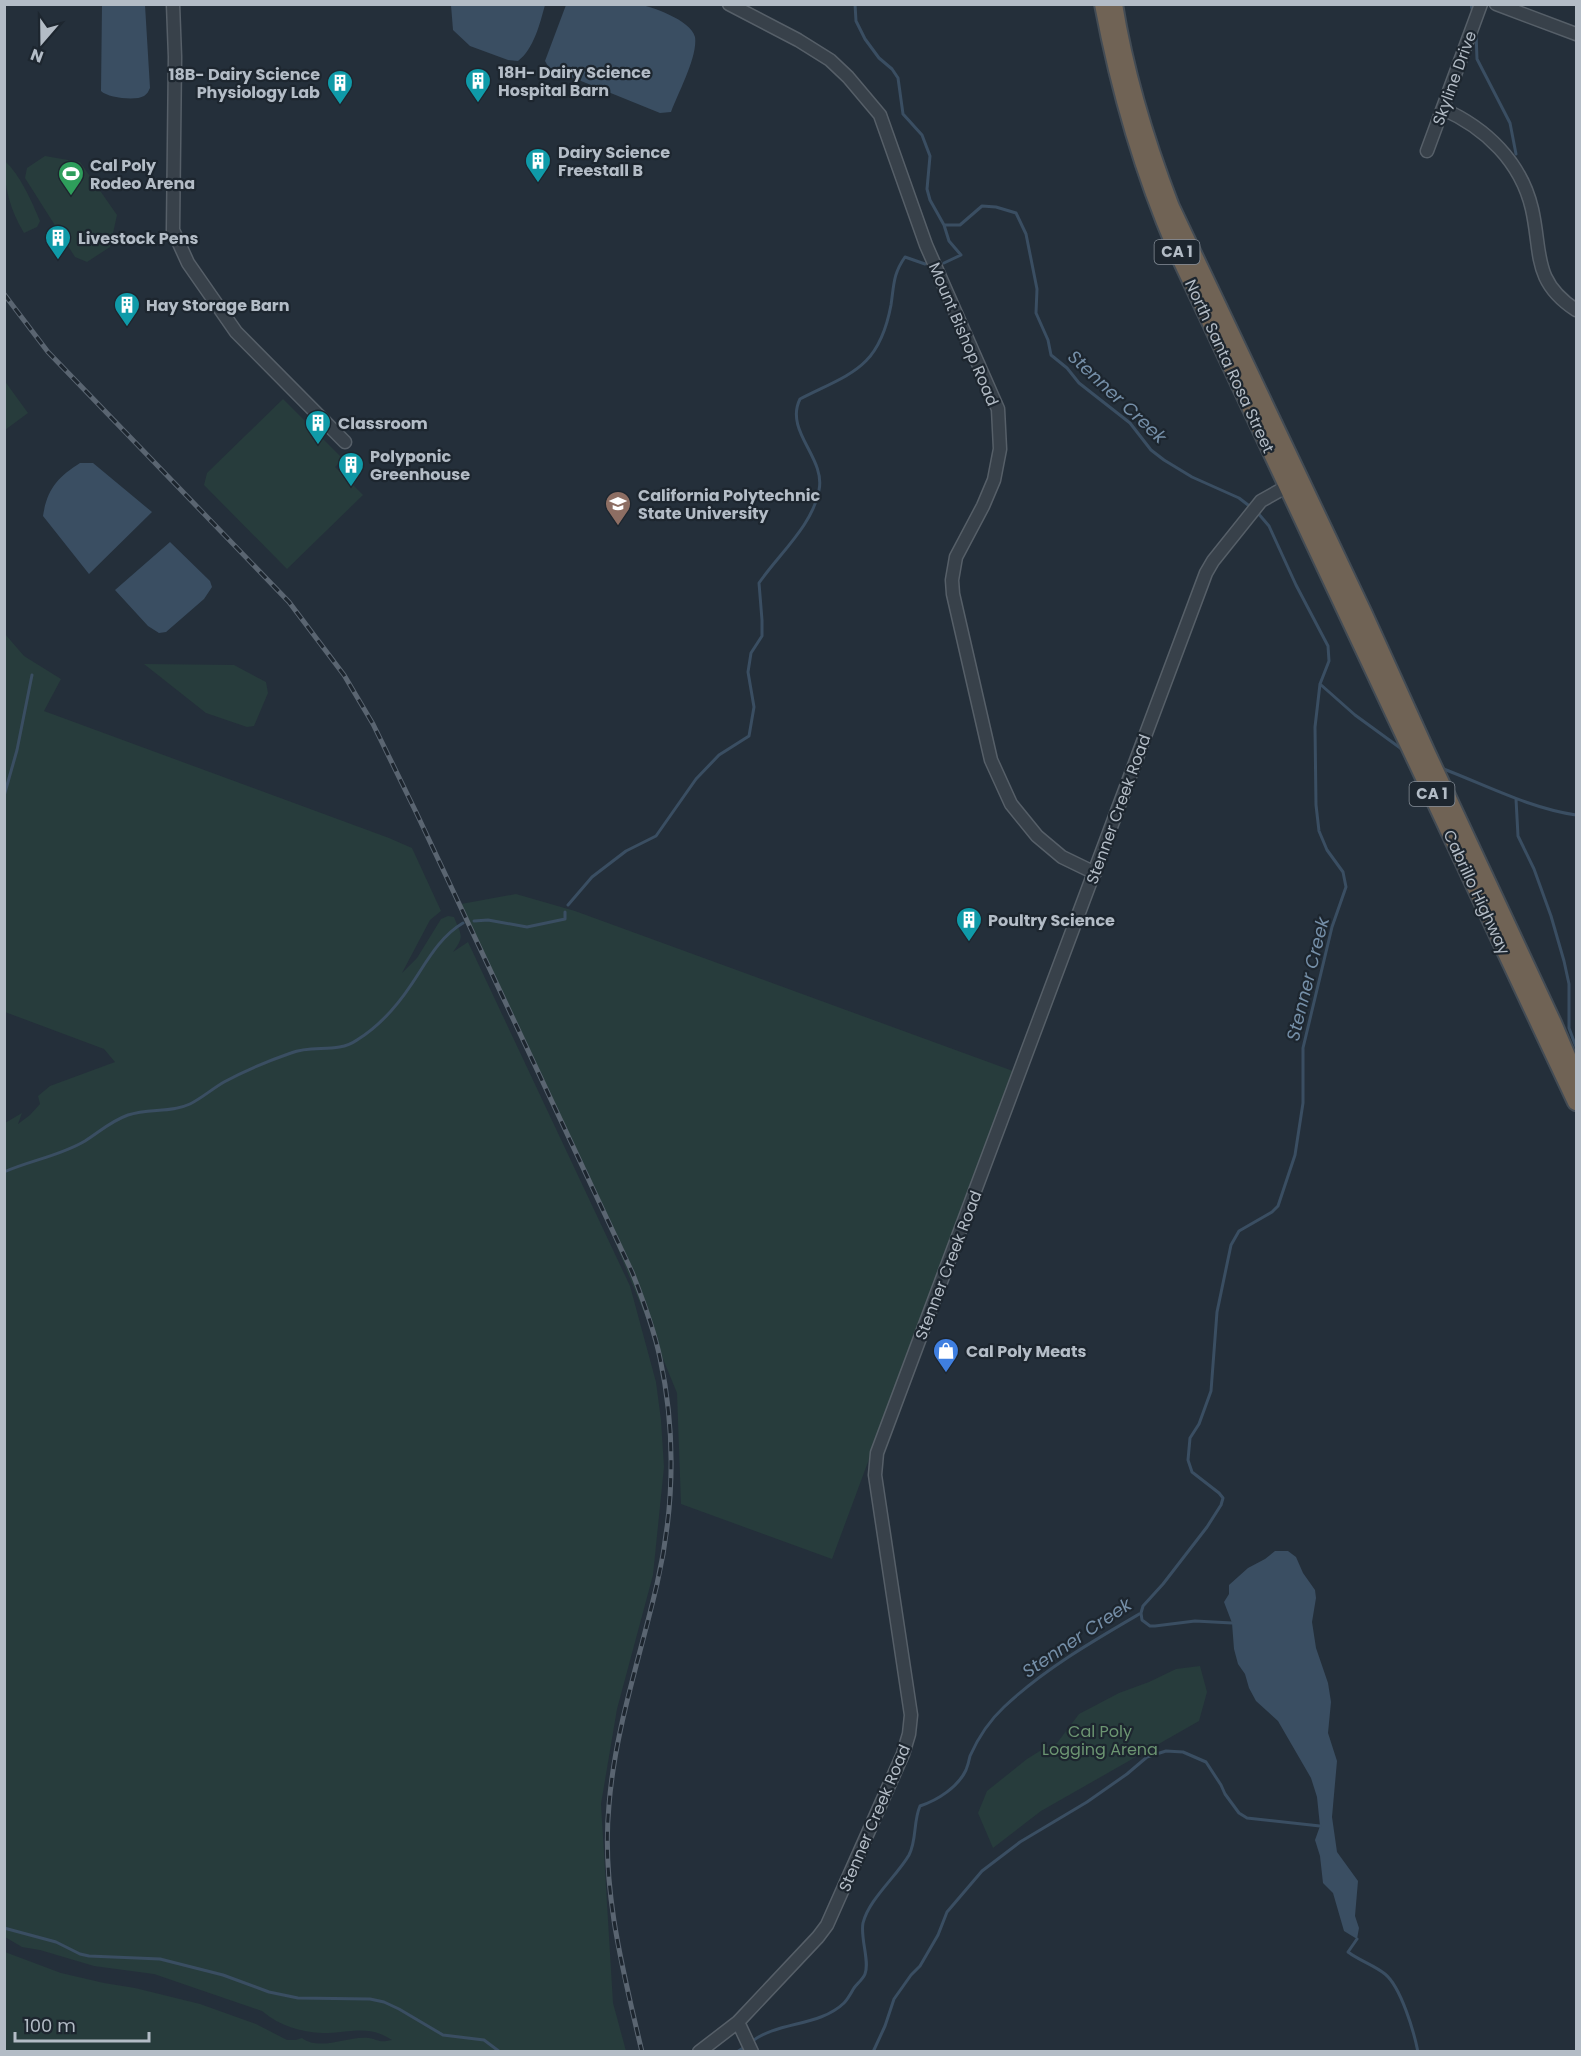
<svg xmlns="http://www.w3.org/2000/svg" width="1581" height="2056" font-family="Poppins,sans-serif">
<style>
.green{fill:#273c3c}
.water{fill:#3a4e62}
.lines{fill:none;stroke-linecap:round;stroke-linejoin:round}
.stream{stroke:#3a4e62;stroke-width:3}
.minor-casing{stroke:#565f68;stroke-width:15}
.highway-casing{stroke:#434c55;stroke-width:20}
.minor{stroke:#38414a;stroke-width:12}
.highway{stroke:#706355;stroke-width:16}
.rail-casing{stroke:#5a6571;stroke-width:5}
.rail{stroke:#1d262f;stroke-width:3;stroke-dasharray:9;stroke-linecap:butt}
.labels{text-anchor:middle;stroke-width:4.5;stroke-linejoin:round;paint-order:stroke}
.shield{fill:#1d262f;stroke:#868f99;stroke-width:1.5}
.shield-label{font-size:15px;font-weight:bold;fill:#b3bcc6}
.poi-label{font-size:16px;font-weight:bold;fill:#b3bcc6;stroke:#1d262f;text-anchor:start}
.street-label{font-size:16px;fill:#b3bcc6;stroke:#1d262f}
.park-label{font-size:16px;fill:#6c9572;stroke:#1d262f}
.water-label{font-size:18px;font-style:italic;fill:#758fa8;stroke:#1d262f}
</style>
<rect width="100%" height="100%" fill="#242f3a"/>
<!-- green -->
<path class="green" d="M45,156L80,162L117,215L110,247L87,262L75,257L25,178L27,168Z
M4,160C21,176 31,200 40,221L37,227L24,233C10,210 4,186 4,160Z
M4,380L28,413L5,430H4Z
M283,399L343,459L335,467L363,495L287,569L204,485L207,473Z
M5,634L24,656L61,679L44,711L389,838L412,848L441,911L430,920L402,973L417,958L441,919L448,916L454,917C461,935 465,936 453,952L468,942L630,1286L656,1382L661,1420L664,1467L653,1575L617,1709L601,1804L613,2003L626,2051H5V1952L61,1973L104,1983L135,1988L200,2004L256,2024L287,2040H296L302,2038C321,2052 348,2035 369,2038C380,2040 378,2043 392,2040C368,2024 350,2033 323,2033C300,2032 280,2026 262,2011L154,1974L94,1966L40,1950L22,1947L5,1937V1123L22,1113L18,1124L30,1115L40,1104L38,1096L50,1086L115,1062L104,1049L5,1012Z
M144,664L234,665L266,682L268,693L254,726L247,727L206,713Z
M516,894L575,911L1013,1071L832,1559L681,1504L677,1393L595,1193L461,904Z
M1200,1666L1207,1692L1199,1721L1041,1811L993,1848L978,1813L987,1791L1027,1759L1043,1749L1057,1743L1079,1714L1119,1693L1149,1682L1176,1669Z"/>
<!-- water -->
<path class="water" d="M102,5H145L150,88C148,92 148,93 144,96C136,101 108,98 101,91Z
M451,5V4L545,5C540,23 534,49 518,61L508,60L470,46L453,30Z
M566,5C589,4 613,2 636,4C651,6 691,20 695,37C698,56 678,93 671,112L660,113L549,68L545,61Z
M80,463H93L152,512L89,574L43,516C47,489 58,477 80,463Z
M170,542L210,581L212,587L204,599L166,632L159,633L148,626L115,590Z
M1275,1551H1288L1296,1557L1303,1573L1315,1590L1316,1598L1312,1622L1316,1648L1328,1683L1331,1702L1328,1733L1337,1761L1332,1817L1337,1852L1358,1881L1355,1916L1359,1928L1357,1939L1344,1931L1333,1893L1323,1883L1320,1856L1315,1840L1320,1826L1317,1797L1311,1778L1278,1721L1256,1701L1249,1688L1245,1674L1238,1664L1234,1649L1232,1623L1224,1602L1229,1594V1585L1248,1568L1265,1559Z"/>
<g class="lines">
<!-- stream -->
<path class="stream" d="M855,4L856,21L865,39L879,58L892,69L898,78L903,114L922,135L930,156L927,189L930,200L944,225L949,241L961,255L944,263
M1471,4L1473,14
M1476,32L1477,59L1510,123L1516,154
M944,225H960L982,206L996,207L1016,213L1026,234L1037,289L1036,313L1048,340L1051,355L1067,368L1079,383L1130,423L1151,450L1164,460L1192,477L1239,498L1252,508
M1320,684L1355,715L1403,750
M1441,768C1486,785 1529,808 1576,815
M4,796L17,750L32,675
M1516,799L1518,836L1534,869L1551,916L1564,961L1569,984V1028L1576,1047
M568,905L592,877L626,851L656,836L696,779L719,755L749,736L754,707L748,672L751,653L762,636V620L759,583C778,555 813,525 819,490C826,458 784,431 800,399C851,373 879,369 891,305C894,285 893,274 905,257L925,264
M474,921L488,920L527,927L565,919V912
M4,1172C31,1160 60,1156 85,1141C99,1132 111,1121 128,1115C148,1108 171,1113 190,1104C202,1098 212,1089 224,1082C246,1070 268,1061 291,1053C313,1044 337,1054 357,1040C378,1027 397,1006 411,985C426,963 439,937 463,923
M1141,1613L1142,1620L1150,1626H1155L1195,1621L1232,1623
M4,1928L56,1942L80,1954L89,1956L160,1959L223,1975L269,1992L298,1998L370,1999L384,2002L399,2009L443,2035L484,2040L500,2052
M1357,1939L1348,1952C1360,1961 1374,1965 1385,1974C1401,1987 1414,2032 1418,2052
M751,2042C778,2021 819,2027 844,2003C848,1999 851,1993 854,1988C857,1984 863,1979 865,1974C870,1961 860,1938 863,1923C869,1899 897,1876 909,1855C917,1840 913,1822 920,1806C938,1800 958,1787 966,1770C968,1765 969,1761 970,1756C978,1738 989,1721 1004,1707C1044,1669 1093,1641 1141,1613L1143,1606L1163,1584L1207,1527L1221,1505L1223,1498L1219,1493L1192,1472L1188,1460L1190,1438L1199,1424L1211,1391L1217,1312L1231,1245L1239,1231L1272,1212L1278,1206L1295,1155L1303,1103V1048L1332,927L1346,887L1343,872L1327,850L1319,831L1316,805L1315,727L1320,684L1329,661L1328,646L1296,585L1269,526L1257,512
M737,2052L746,2046
M873,2052L885,2026L894,1999L911,1975L920,1966L938,1935L947,1912L982,1871L1020,1842L1087,1802L1127,1774L1147,1757L1166,1751L1183,1752L1206,1762L1221,1785L1225,1794L1239,1813L1247,1818L1320,1826"/>
<defs>
<path id="minor" d="M173,4L175,57L173,230L188,263L236,332L345,442
M729,4L798,40L830,60L848,77L880,115L926,245L998,409L1000,449L994,480L983,506L956,557L952,580L953,594L991,760L1011,804L1037,836L1062,857L1095,873
M1496,4L1576,34
M1443,109C1486,128 1521,162 1532,209C1542,253 1532,281 1576,310
M1427,151L1481,4
M738,2022L752,2052
M699,2052L738,2022L818,1937L827,1925L903,1754L909,1734L911,1715L875,1475L877,1453L1206,573L1213,561L1261,501L1293,483"/>
<path id="highway" d="M1103,4C1119,89 1142,170 1176,249L1576,1102
M1114,4C1125,73 1146,142 1171,207L1363,612L1427,753L1553,1023L1576,1077"/>
</defs>
<!-- minor casing -->
<use href="#minor" class="minor-casing"/>
<!-- highway casing -->
<use href="#highway" class="highway-casing"/>
<!-- minor -->
<use href="#minor" class="minor"/>
<!-- highway -->
<use href="#highway" class="highway"/>
<defs>
<path id="rail" d="M4,294L48,352L289,602L344,675L373,724L416,812L632,1272C643,1300 654,1329 660,1358C676,1432 674,1510 657,1584C640,1658 615,1729 609,1805C601,1888 623,1971 642,2052"/>
</defs>
<!-- rail casing -->
<use href="#rail" class="rail-casing"/>
<!-- rail -->
<use href="#rail" class="rail"/>
</g>
<!-- icons -->
<defs>
<symbol id="building-pin" viewBox="-11 -11 22 30"><path d="M0 17L-7.5 6A9.5 9.5 0 1 1 7.5 6Z" fill="#0f9aa8" stroke="#1d262f"/><path d="M-4-6H4V6H1V3H-1V6H-4ZM-2.5-4.3h1.7v1.8h-1.7ZM.8-4.3h1.7v1.8H.8ZM-2.5-1h1.7V.8h-1.7ZM.8-1h1.7V.8H.8Z" fill="#fff"/></symbol>
<symbol id="stadium-pin" viewBox="-11 -11 22 30"><path d="M0 17L-7.5 6A9.5 9.5 0 1 1 7.5 6Z" fill="#2e9e5b" stroke="#1d262f"/><path d="M0-5a6.5 5 0 1 0 0 10a6.5 5 0 1 0 0-10ZM-3.5-1.8h7v3.6h-7Z" fill="#fff"/></symbol>
<symbol id="university-pin" viewBox="-11 -11 22 30"><path d="M0 17L-7.5 6A9.5 9.5 0 1 1 7.5 6Z" fill="#8d6e63" stroke="#1d262f"/><path d="M0-5L7-2L0 1L-7-2ZM-4 1L0 2.5L4 1V4Q0 6-4 4Z" fill="#fff"/></symbol>
<symbol id="shop-pin" viewBox="-11 -11 22 30"><path d="M0 17L-7.5 6A9.5 9.5 0 1 1 7.5 6Z" fill="#3f7fe0" stroke="#1d262f"/><path d="M-5-2.5h2.3a2.7 3.5 0 0 1 5.4 0H5L5.5 6h-11ZM-1.5-2.5h3a1.5 2.3 0 0 0-3 0Z" fill="#fff"/></symbol>
</defs>
<g fill-rule="evenodd">
<use href="#building-pin" x="463" y="66" width="30" height="40"/>
<use href="#building-pin" x="325" y="68" width="30" height="40"/>
<use href="#building-pin" x="523" y="146" width="30" height="40"/>
<use href="#stadium-pin" x="56" y="159" width="30" height="40"/>
<use href="#building-pin" x="43" y="223" width="30" height="40"/>
<use href="#building-pin" x="112" y="290" width="30" height="40"/>
<use href="#building-pin" x="303" y="408" width="30" height="40"/>
<use href="#building-pin" x="336" y="450" width="30" height="40"/>
<use href="#university-pin" x="603" y="489" width="30" height="40"/>
<use href="#building-pin" x="954" y="905" width="30" height="40"/>
<use href="#shop-pin" x="931" y="1336" width="30" height="40"/>
</g>
<g class="labels">
<!-- shield labels -->
<g class="shield">
<rect x="1154.5" y="240" width="45" height="24" rx="4.5"/>
<rect x="1409.5" y="782" width="45" height="24" rx="4.5"/>
</g>
<g class="shield-label">
<text x="1177" y="257">CA 1</text>
<text x="1432" y="799">CA 1</text>
</g>
<!-- poi labels -->
<g class="poi-label">
<text x="498" y="78">18H- Dairy Science<tspan x="498" dy="18">Hospital Barn</tspan></text>
<text x="320" y="80" text-anchor="end">18B- Dairy Science<tspan x="320" dy="18">Physiology Lab</tspan></text>
<text x="558" y="158">Dairy Science<tspan x="558" dy="18">Freestall B</tspan></text>
<text x="90" y="171">Cal Poly<tspan x="90" dy="18">Rodeo Arena</tspan></text>
<text x="78" y="244">Livestock Pens</text>
<text x="146" y="311">Hay Storage Barn</text>
<text x="338" y="429">Classroom</text>
<text x="370" y="462">Polyponic<tspan x="370" dy="18">Greenhouse</tspan></text>
<text x="638" y="501">California Polytechnic<tspan x="638" dy="18">State University</tspan></text>
<text x="988" y="926">Poultry Science</text>
<text x="966" y="1357">Cal Poly Meats</text>
</g>
<!-- street labels -->
<g class="street-label">
<text transform="translate(1454 78) rotate(-70)" y="6">Skyline Drive</text>
<text transform="translate(964 334) rotate(67)" y="6">Mount Bishop Road</text>
<text transform="translate(1230 366) rotate(65)" y="6">North Santa Rosa Street</text>
<text transform="translate(1118 809) rotate(-70)" y="6">Stenner Creek Road</text>
<text transform="translate(1477 892) rotate(65)" y="6">Cabrillo Highway</text>
<text transform="translate(948 1265) rotate(-69)" y="6">Stenner Creek Road</text>
<text transform="translate(874 1818) rotate(-67)" y="6">Stenner Creek Road</text>
</g>
<!-- park labels -->
<g class="park-label">
<text x="1100" y="1737">Cal Poly<tspan x="1100" dy="18">Logging Arena</tspan></text>
</g>
<!-- water labels -->
<g class="water-label">
<text transform="translate(1117 397) rotate(43)" y="6">Stenner Creek</text>
<text transform="translate(1308 979) rotate(-76)" y="6">Stenner Creek</text>
<text transform="translate(1077 1638) rotate(-34)" y="6">Stenner Creek</text>
</g>
</g>
<!-- border -->
<rect width="1581" height="2056" fill="none" stroke="#b3bcc6" stroke-width="12"/>
<!-- north arrow -->
<g transform="translate(42 42) rotate(200)" stroke="#1d262f" stroke-width="4.5" paint-order="stroke">
<path d="M0-4.5L10 22L0 15L-10 22Z" fill="#b3bcc6"/>
<text y="-9" font-size="16" font-weight="bold" text-anchor="middle" fill="#b3bcc6">N</text>
</g>
<!-- scale -->
<path d="M15 2032v9h134v-9" fill="none" stroke="#b3bcc6" stroke-width="3"/>
<text x="24" y="2032" font-size="18" fill="#b3bcc6" stroke="#1d262f" stroke-width="4.5" paint-order="stroke">100 m</text>
</svg>
